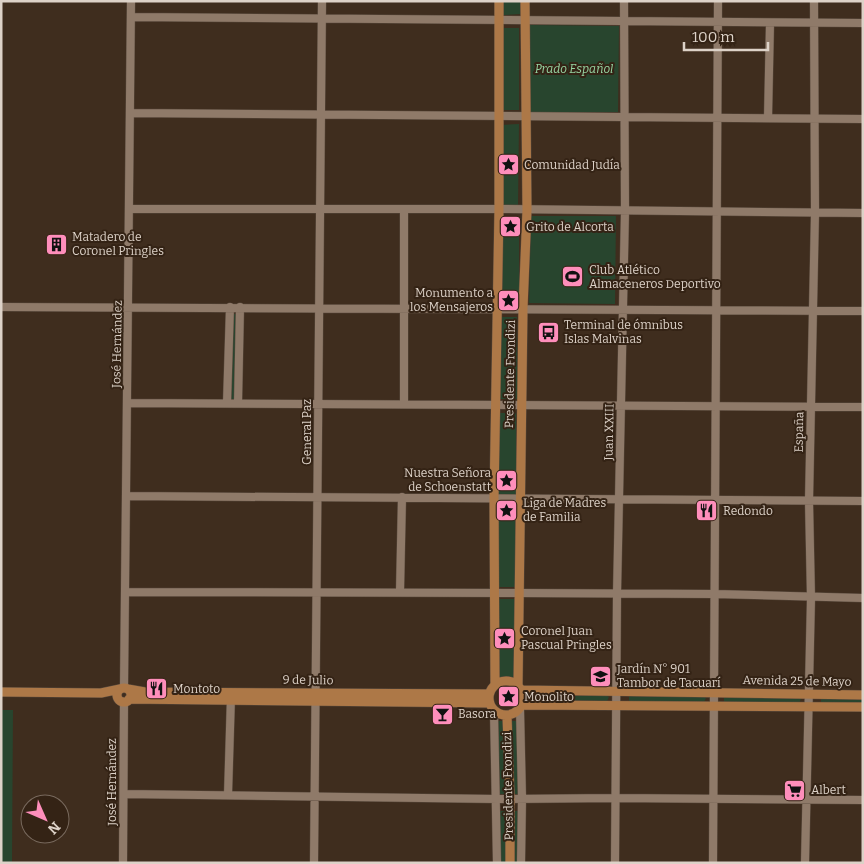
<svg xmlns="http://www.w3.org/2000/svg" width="864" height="864" font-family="Bitter,serif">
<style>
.green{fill:#28452e}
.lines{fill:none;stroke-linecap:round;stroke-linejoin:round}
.minor-casing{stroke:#594a3d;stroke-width:9}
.major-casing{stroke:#594a3d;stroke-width:10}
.minor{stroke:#8f7a69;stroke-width:8}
.major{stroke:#ad7847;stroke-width:9}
.labels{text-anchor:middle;stroke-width:4;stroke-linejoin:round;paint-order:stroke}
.park-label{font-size:12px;font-style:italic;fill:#97d5a3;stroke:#342315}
.poi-label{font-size:12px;fill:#ddd2c8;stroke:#342315;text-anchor:start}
.street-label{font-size:12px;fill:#ddd2c8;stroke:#342315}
</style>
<rect width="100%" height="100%" fill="#3f2d1e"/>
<!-- green -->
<path class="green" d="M504,1H521V14L504,15Z
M530,25L619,26L618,112H530Z
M502,28H519V110H502Z
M519,124L518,206H501V125Z
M531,216H616L615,304L529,303Z
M502,222H519V303H502Z
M233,314H238L236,399H231Z
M500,317H517V399H499Z
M499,413H516V495H499Z
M498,506H515V587H498Z
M498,599H515V680H497Z
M532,695L607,696L609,697L607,701L532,700L530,699Z
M629,696L704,697L706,698L704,702L629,701Z
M724,698H799L801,699L799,703L724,702Z
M821,698H863V703H821Z
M1,710H13L12,863H1Z
M498,721H504L506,794H500Z
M510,721H516L519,794H513Z
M500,811H505V863H499Z
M512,811H518V863H512Z"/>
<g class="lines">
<defs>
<path id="minor" d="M131,17L863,23
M130,113L863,119
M768,118L770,23
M129,209H499L863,213
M404,209V403
M1,307L863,311
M127,403L863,407
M227,403L230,307
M238,403L240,307
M126,496L863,501
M125,592L519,593L715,594L863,598
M400,592L402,497
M124,688L131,1
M520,709L522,798L521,863
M494,712L497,863
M124,794L497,799L615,798L863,800
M228,795L231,696
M123,863L124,702
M314,863L322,1
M615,863L617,594L625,211L624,1
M713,863L718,1
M805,863L811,598L809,501L815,213L814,1"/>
<path id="major" d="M489 698a17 17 0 1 1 34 0a17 17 0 1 1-34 0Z
M495,685L494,498L499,209V1
M518,686L523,308L527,210L525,1
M117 695a7 7 0 1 1 14 0a7 7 0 1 1-14 0Z
M128,689L145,692L489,694
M521,690L863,695
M1,692L101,693L120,689
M129,699L489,703
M522,705L863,707
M507,716L510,798V863"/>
</defs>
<!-- minor casing -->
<use href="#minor" class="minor-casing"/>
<!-- major casing -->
<use href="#major" class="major-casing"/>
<!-- minor -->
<use href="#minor" class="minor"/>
<!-- major -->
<use href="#major" class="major"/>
</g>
<!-- icons -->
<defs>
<symbol id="sight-square" viewBox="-11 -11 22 22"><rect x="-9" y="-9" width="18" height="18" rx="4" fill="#fe8ebb" stroke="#342315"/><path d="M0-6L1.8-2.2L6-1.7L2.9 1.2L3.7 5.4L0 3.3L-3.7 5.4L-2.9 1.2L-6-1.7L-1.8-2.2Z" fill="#111"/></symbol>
<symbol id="building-square" viewBox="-11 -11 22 22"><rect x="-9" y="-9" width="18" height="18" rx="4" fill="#fe8ebb" stroke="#342315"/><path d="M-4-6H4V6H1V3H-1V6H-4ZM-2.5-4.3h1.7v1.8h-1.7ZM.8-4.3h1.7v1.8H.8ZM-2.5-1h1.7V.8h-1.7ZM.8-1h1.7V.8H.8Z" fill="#111"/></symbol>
<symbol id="stadium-square" viewBox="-11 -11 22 22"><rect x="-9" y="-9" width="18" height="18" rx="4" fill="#fe8ebb" stroke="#342315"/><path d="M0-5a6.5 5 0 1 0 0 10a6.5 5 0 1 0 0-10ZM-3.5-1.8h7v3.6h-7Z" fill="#111"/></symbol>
<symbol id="bus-square" viewBox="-11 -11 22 22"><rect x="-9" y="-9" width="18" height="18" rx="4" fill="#fe8ebb" stroke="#342315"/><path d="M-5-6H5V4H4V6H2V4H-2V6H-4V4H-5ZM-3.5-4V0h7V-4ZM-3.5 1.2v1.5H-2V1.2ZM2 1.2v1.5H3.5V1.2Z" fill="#111"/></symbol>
<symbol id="restaurant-square" viewBox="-11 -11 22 22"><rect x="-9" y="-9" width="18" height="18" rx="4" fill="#fe8ebb" stroke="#342315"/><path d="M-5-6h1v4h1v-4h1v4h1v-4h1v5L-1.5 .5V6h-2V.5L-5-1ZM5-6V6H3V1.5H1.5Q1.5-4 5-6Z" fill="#111"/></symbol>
<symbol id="school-square" viewBox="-11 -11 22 22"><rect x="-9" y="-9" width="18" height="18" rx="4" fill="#fe8ebb" stroke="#342315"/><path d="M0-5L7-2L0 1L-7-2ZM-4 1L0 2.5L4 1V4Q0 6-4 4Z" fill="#111"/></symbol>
<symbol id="bar-square" viewBox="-11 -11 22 22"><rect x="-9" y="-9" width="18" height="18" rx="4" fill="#fe8ebb" stroke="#342315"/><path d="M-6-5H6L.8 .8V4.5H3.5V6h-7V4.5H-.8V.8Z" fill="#111"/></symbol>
<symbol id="supermarket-square" viewBox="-11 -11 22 22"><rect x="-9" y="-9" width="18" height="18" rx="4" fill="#fe8ebb" stroke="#342315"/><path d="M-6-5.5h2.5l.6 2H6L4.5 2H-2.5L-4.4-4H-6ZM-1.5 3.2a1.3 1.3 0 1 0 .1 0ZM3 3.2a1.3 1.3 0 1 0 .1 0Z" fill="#111"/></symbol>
</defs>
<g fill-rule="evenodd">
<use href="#sight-square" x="496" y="152" width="25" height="25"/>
<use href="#sight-square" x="498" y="214" width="25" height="25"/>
<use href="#building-square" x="44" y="232" width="25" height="25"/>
<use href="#stadium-square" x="560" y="264" width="25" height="25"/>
<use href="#sight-square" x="496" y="288" width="25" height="25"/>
<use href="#bus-square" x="536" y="320" width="25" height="25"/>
<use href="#sight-square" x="494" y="468" width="25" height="25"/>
<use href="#sight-square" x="494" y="498" width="25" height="25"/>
<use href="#restaurant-square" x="694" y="498" width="25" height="25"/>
<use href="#sight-square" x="492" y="626" width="25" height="25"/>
<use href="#school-square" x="588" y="664" width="25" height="25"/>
<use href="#restaurant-square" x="144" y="676" width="25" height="25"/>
<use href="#sight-square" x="496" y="684" width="25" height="25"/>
<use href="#bar-square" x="430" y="702" width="25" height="25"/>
<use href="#supermarket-square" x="782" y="778" width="25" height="25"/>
</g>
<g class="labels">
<!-- park labels -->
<g class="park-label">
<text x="574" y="73">Prado Español</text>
</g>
<!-- poi labels -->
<g class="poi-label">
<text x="524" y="169">Comunidad Judía</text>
<text x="526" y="231">Grito de Alcorta</text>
<text x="72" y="241">Matadero de<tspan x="72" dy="14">Coronel Pringles</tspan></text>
<text x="589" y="274">Club Atlético<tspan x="589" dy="14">Almaceneros Deportivo</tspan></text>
<text x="493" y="297" text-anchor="end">Monumento a<tspan x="493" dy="14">los Mensajeros</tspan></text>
<text x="564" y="329">Terminal de ómnibus<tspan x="564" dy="14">Islas Malvinas</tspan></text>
<text x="491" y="477" text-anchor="end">Nuestra Señora<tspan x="491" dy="14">de Schoenstatt</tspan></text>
<text x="523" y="507">Liga de Madres<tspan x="523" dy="14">de Familia</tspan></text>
<text x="723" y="515">Redondo</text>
<text x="521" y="635">Coronel Juan<tspan x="521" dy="14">Pascual Pringles</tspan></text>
<text x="617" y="673">Jardín N° 901<tspan x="617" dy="14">Tambor de Tacuarí</tspan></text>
<text x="173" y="693">Montoto</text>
<text x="524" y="701">Monolito</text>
<text x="458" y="718">Basora</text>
<text x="811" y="794">Albert</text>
</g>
<!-- street labels -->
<g class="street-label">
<text transform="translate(117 344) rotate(-89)" y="4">José Hernández</text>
<text transform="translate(510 374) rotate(-89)" y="4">Presidente Frondizi</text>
<text transform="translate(307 432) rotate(-90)" y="4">General Paz</text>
<text transform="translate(609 432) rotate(-89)" y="4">Juan XXIII</text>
<text transform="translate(799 432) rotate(-89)" y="4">España</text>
<text transform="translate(308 680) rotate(1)" y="4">9 de Julio</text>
<text transform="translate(797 681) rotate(1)" y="4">Avenida 25 de Mayo</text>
<text transform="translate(112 782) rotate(-90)" y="4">José Hernández</text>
<text transform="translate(508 786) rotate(-91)" y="4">Presidente Frondizi</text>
</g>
</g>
<!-- border -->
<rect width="864" height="864" fill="none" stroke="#ddd2c8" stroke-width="5"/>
<!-- north arrow -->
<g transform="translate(45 819) rotate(135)"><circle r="24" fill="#342315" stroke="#78695d"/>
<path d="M0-4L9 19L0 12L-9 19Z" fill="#fe8ebb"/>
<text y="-8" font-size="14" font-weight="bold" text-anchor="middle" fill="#ddd2c8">N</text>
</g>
<!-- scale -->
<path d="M684 42v8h84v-8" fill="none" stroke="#ddd2c8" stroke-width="2.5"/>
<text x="692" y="42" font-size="15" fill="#ddd2c8" stroke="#342315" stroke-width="4" paint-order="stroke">100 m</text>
</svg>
